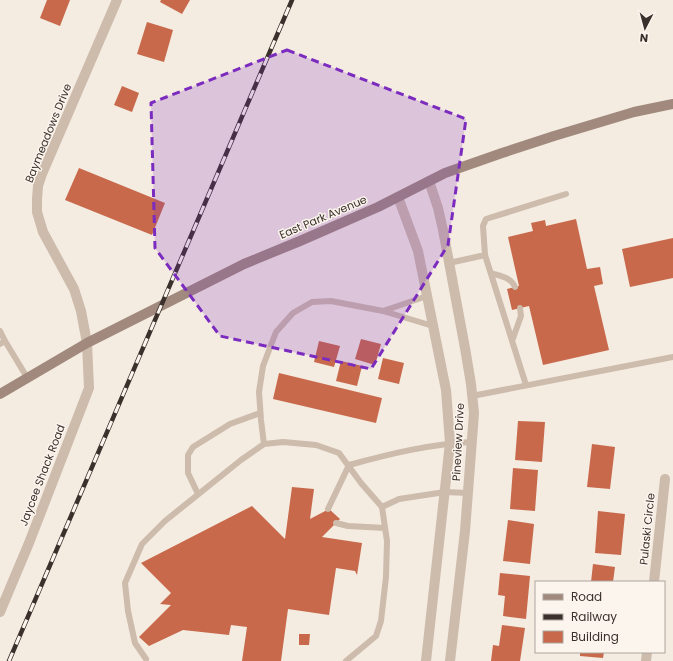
<svg xmlns="http://www.w3.org/2000/svg" width="673" height="661" font-family="Poppins,sans-serif">
<style>
.building{fill:#c8694b}
.lines{fill:none;stroke-linecap:round;stroke-linejoin:round}
.service{stroke:#cdbbac;stroke-width:6}
.minor{stroke:#cdbbac;stroke-width:10}
.secondary{stroke:#a18a7d;stroke-width:10}
.rail-casing{stroke:#3b302b;stroke-width:4.5}
.rail{stroke:#fbf5ee;stroke-width:3;stroke-dasharray:9;stroke-linecap:butt}
.marked{fill:#7b2cbf;fill-opacity:0.2;stroke:#7b2cbf;stroke-width:3;stroke-dasharray:8 5;stroke-linejoin:round}
.labels{text-anchor:middle;stroke-width:3;stroke-linejoin:round;paint-order:stroke}
.street-label{font-size:11px;fill:#3b302b;stroke:#fbf5ee}
</style>
<rect width="100%" height="100%" fill="#f4ebe1"/>
<!-- building -->
<path class="building" d="M47,0H70L60,26L40,18Z
M161,0H190L182,14L160,2Z
M147,22L173,30L164,62L137,54Z
M122,86L139,93L132,112L114,105Z
M79,168L165,203L152,235L65,200Z
M576,219L587,269L600,267L603,284L594,286L609,350L543,365L529,306L512,310L507,289L519,286L508,237L533,231L531,223L545,220L546,226Z
M673,238V278L630,287L622,249Z
M361,339L381,344L375,365L355,359Z
M319,341L340,346L334,367L314,362Z
M383,358L404,363L399,384L378,379Z
M341,361L362,366L357,386L336,381Z
M279,373L382,398L376,423L273,399Z
M518,421L545,422L542,462L515,460Z
M592,444L615,447L610,489L587,487Z
M513,468L538,470L535,511L510,509Z
M292,487L314,489L310,519L329,509L340,519L322,537L362,543L357,575L355,571L336,568L329,615L288,609L281,661H242L247,627L231,625L229,635L183,630L149,646L139,637L171,605L160,604L171,593L141,563L252,506L285,539Z
M598,511L625,514L621,555L595,553Z
M508,520L534,524L530,564L503,561Z
M593,564L615,567L613,582H591Z
M500,573L530,576L526,619L503,616L505,596L498,595Z
M502,625L525,628L520,661H491L493,645L499,646Z
M299,634H310L309,645H299Z
M580,652H604L603,658L580,656Z"/>
<g class="lines">
<!-- service -->
<path class="service" d="M485,255L483,226L486,219L566,194
M449,263L485,255L526,385
M491,273C500,276 511,277 515,287
M427,296L383,311L433,326
M0,331L5,341
M512,341L521,316L520,308
M0,344L5,341L28,379
M472,396L673,357
M264,444L261,420L259,392L263,366L276,332L293,313L312,302L331,301L383,311
M198,494L188,473V455L193,447L230,424L260,413
M382,507L399,499L445,492L468,493
M328,509L349,465C389,454 430,444 472,442
M336,523L348,526L385,528
M146,659L135,643L128,611L125,583L142,544L165,521L241,460L264,444L283,442L316,445L339,453L361,483L382,507L387,541L386,577L381,621L376,636L346,661"/>
<!-- minor -->
<path class="minor" d="M429,181L438,208L443,230L465,348L471,384L474,413L465,531L450,661
M398,197L418,251L446,390L450,443L426,661
M654,582L665,479
M0,612L29,543L89,388L87,343L81,311L74,289L43,232L37,212V199L38,186L42,174L117,0
M646,661L647,652"/>
<!-- secondary -->
<path class="secondary" d="M0,394L87,343L244,264L300,241L378,207L445,173L502,153L554,136L634,112L673,104"/>
<defs>
<path id="rail" d="M9,661L292,0"/>
</defs>
<!-- rail casing -->
<use href="#rail" class="rail-casing"/>
<!-- rail -->
<use href="#rail" class="rail"/>
</g>
<!-- marked area -->
<path class="marked" d="M287,50L466,119L448,245L371,369L220,336L155,248L151,103Z"/>
<g class="labels">
<!-- street labels -->
<g class="street-label">
<text transform="translate(48 133) rotate(-68)" y="4">Baymeadows Drive</text>
<text transform="translate(323 217) rotate(-23)" y="4">East Park Avenue</text>
<text transform="translate(458 442) rotate(-87)" y="4">Pineview Drive</text>
<text transform="translate(42 475) rotate(-69)" y="4">Jaycee Shack Road</text>
<text transform="translate(647 529) rotate(-84)" y="4">Pulaski Circle</text>
</g>
</g>
<!-- legend -->
<rect x="535" y="581" width="130" height="72" fill="#fbf5ee" stroke="#aea6a0"/>
<rect x="543" y="594" width="20" height="6" fill="#a18a7d" stroke="#aea6a0"/>
<text x="571" y="601" font-size="12" fill="#3b302b">Road</text>
<rect x="543" y="614" width="20" height="6" fill="#3b302b" stroke="#aea6a0"/>
<text x="571" y="621" font-size="12" fill="#3b302b">Railway</text>
<rect x="543" y="631" width="20" height="12" fill="#c8694b" stroke="#aea6a0"/>
<text x="571" y="641" font-size="12" fill="#3b302b">Building</text>
<!-- north arrow -->
<g transform="translate(645 28) rotate(186)" stroke="#fbf5ee" stroke-width="3" paint-order="stroke">
<path d="M0-3L7 15L0 10L-7 15Z" fill="#3b302b"/>
<text y="-6" font-size="11" font-weight="bold" text-anchor="middle" fill="#3b302b">N</text>
</g>
</svg>
